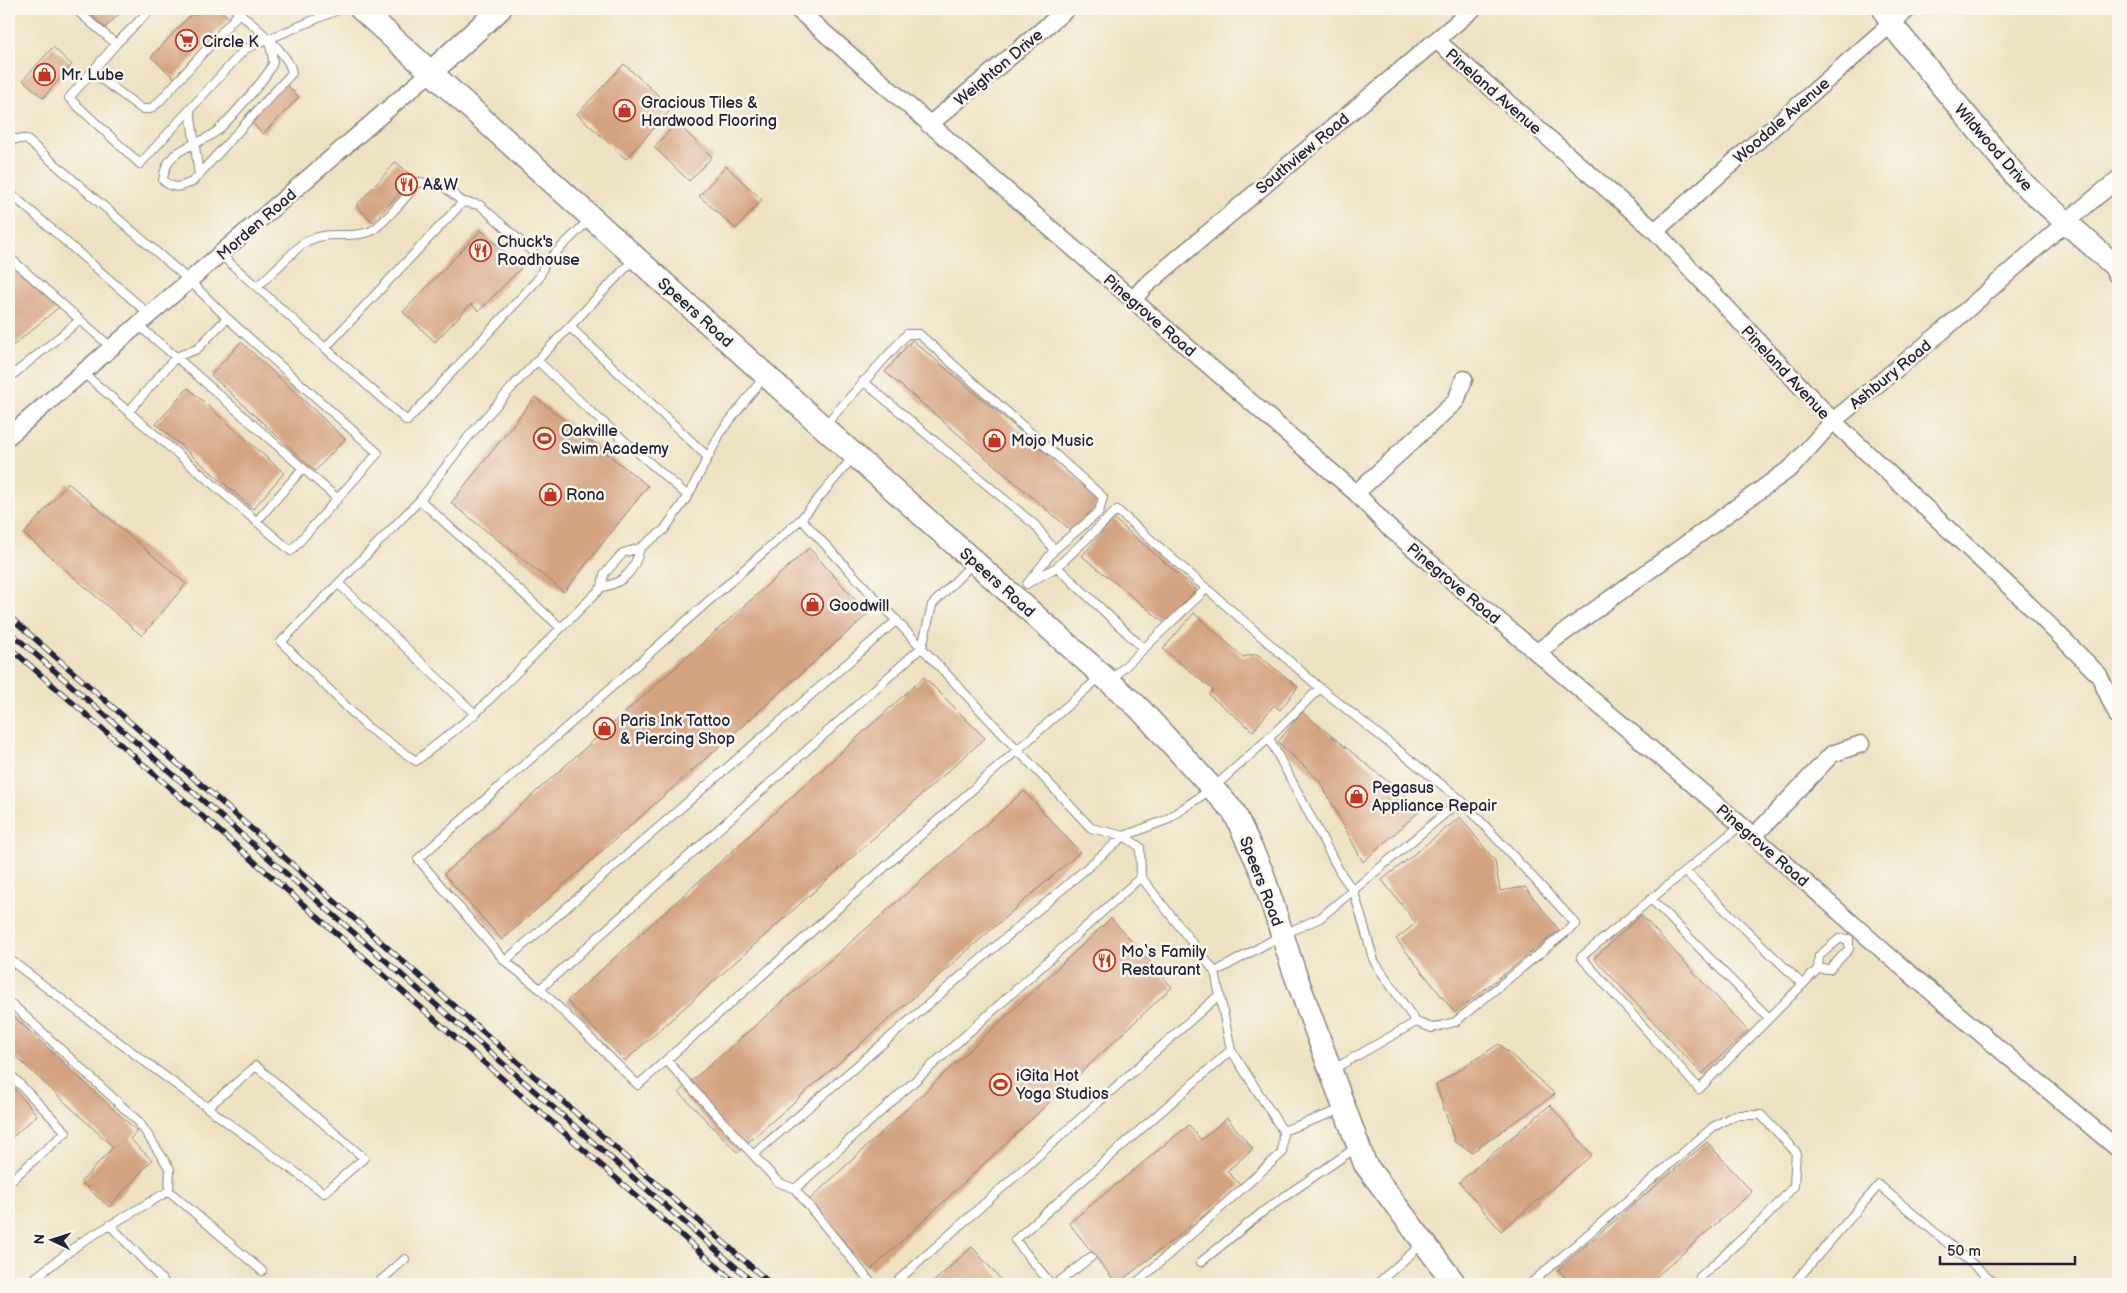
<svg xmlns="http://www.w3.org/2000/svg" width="2127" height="1293" font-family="'Balsamiq Sans',sans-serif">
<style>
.building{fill:#d4a382}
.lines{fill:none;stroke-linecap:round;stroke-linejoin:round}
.lane-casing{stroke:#88827e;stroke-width:10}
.street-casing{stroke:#88827e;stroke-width:19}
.secondary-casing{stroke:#88827e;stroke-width:25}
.lane{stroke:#fff;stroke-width:8}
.street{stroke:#fff;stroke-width:16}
.secondary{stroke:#fff;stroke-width:22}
.rail-casing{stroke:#22223b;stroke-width:5.5}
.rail{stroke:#fbf7ec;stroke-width:4;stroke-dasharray:11;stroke-linecap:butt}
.labels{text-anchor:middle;stroke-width:5;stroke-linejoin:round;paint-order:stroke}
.poi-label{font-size:16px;fill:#22223b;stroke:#fbf7ec;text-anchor:start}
.street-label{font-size:16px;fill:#22223b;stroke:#fbf7ec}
</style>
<rect width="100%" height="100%" fill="#fbf7ec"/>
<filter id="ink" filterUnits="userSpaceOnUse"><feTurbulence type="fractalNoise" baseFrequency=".02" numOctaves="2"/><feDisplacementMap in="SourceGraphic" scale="10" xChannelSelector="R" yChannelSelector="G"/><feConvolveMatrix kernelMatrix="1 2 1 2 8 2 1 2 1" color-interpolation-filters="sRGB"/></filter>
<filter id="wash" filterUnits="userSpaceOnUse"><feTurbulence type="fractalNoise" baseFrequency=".0096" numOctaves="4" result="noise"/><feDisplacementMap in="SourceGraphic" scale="20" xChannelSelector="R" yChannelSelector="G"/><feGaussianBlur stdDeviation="1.12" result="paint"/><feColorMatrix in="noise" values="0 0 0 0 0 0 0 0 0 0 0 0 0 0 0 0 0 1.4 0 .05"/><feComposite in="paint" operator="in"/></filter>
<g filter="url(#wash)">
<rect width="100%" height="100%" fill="#eee2c2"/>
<g id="blocks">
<!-- building -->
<path class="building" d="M85,9H124L105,28Z
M196,9H219L229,18L174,78L151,57Z
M53,47L72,65L43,98L23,80Z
M624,64L672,108L626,159L577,114Z
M281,79L299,97L263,134L245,116Z
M677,123L712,157L689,181L654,147Z
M396,162L414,178L373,222L356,206Z
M726,166L762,200L736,229L699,196Z
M481,230L521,268L479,311L471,304L435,342L403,312Z
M9,263L59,307L9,349Z
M912,340L1101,499L1073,532L885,372Z
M241,342L345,439L315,471L211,375Z
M188,388L284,473L253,509L156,424Z
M535,397L648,486L564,592L451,503Z
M68,483L186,584L142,636L24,534Z
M1114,519L1196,589L1166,624L1082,556Z
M809,548L868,614L502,940L444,874Z
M1194,613L1243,657L1257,654L1298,687L1280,710L1274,705L1253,731L1209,695L1213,690L1163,649Z
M924,677L985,738L625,1061L567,1001Z
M1302,712L1422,809L1363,862L1319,780L1278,742Z
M1024,791L1080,852L737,1152L679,1092Z
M1460,817L1495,861L1500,891L1525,887L1559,930L1455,1013L1396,939L1416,923L1382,880Z
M1641,915L1748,1031L1702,1074L1594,958Z
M1111,918L1172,987L871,1270L807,1202Z
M9,1012L137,1131L130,1139L152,1160L109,1207L81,1182L113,1147L9,1050Z
M1499,1044L1555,1094L1472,1152L1455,1142L1436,1085Z
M9,1082L37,1115L9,1140Z
M1550,1105L1592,1155L1501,1231L1459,1182Z
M1227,1118L1253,1149L1227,1171L1241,1186L1117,1284L1069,1223L1189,1125L1201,1140Z
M1707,1142L1752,1192L1648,1284H1571L1558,1269Z
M972,1247L1005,1284H931Z"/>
</g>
</g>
<g filter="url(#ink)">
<use href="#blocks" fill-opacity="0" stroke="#88827e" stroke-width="1"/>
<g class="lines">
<defs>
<path id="lane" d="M75,9L116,44L151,9
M235,9C250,23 290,53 292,73L192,182C180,187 173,190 163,180C167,145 195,149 217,131C227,122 272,73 273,62C273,55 270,46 268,39
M116,44L69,98L140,164L245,49L340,9
M92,72L142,109H150L158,103L239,13
M190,110L199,175
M9,145L14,139H26L190,281L227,318L197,349L176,357L138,325
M9,192L150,315
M221,255L407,421L539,278L545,263L591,218
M9,257L112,348
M634,259L515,384L470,435L420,500L281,642L367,727L416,761L475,714L602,587C625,583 635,570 640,548
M257,287L302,244C329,228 344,240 369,232C381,228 409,193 419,182L442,185L463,202
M570,327L708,457
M325,348L463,202L480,205L545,263
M538,361L589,410L688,496
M82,372L291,551L378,453L227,318
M9,378L80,320
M863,381L1035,525L1054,550
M129,411L176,357L338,499
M825,425L907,334H919L1103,497L1099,512L1054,550L1027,584
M420,500L561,628
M257,521L303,468
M973,563L932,605L922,647L540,989L638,1085L1101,676
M1057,567L1144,649
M1030,582L1057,567L1117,510L1320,688
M339,584L475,714
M602,587L604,574L623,553L640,548L664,530L688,496L721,432L764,377
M1110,681L1206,589
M1741,825L1581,957L1699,1089L1818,969L1819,956L1839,939H1849V949L1830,969H1818
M1124,836L1166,820L1213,788L1269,738
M1686,872L1802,984
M1141,877L1215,972L1282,935L1320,918L1461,800L1576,924L1455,1022L1432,1028L1416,1022
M1652,900L1769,1018
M9,959C113,1039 218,1116 324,1193L364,1158L256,1066L207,1108
M505,961L897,620
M1215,972L1231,1050
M540,989L505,961L418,859L801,519L854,456
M9,1004L13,1005L139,1122L170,1169L169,1191L83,1241L27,1284
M666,1060L778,1182L795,1189L872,1284
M1332,1070L1416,1022L1374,961L1354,892L1340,872L1269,738L1320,688L1461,800
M9,1073L66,1132L9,1182
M753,1155L1124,836L1091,828L801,519
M795,1189L1141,877L1140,847L1124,836
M169,1191L262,1271
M110,1225L166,1284
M1201,1262L1265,1210L1357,1147
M1141,1279L1282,1153L1283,1131
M377,1284L405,1259
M894,1284L1219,995
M1051,1284L1015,1240L1231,1050L1283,1131L1343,1109
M1056,1284L1091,1257
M1134,1284L1141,1279L1145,1284
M1377,1284L1422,1244
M1530,1284L1713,1127L1735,1115H1761L1796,1152L1794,1186L1767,1216L1700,1277
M1793,1284L1879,1185L1996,1284"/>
<path id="street" d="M797,9L1356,493L1388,527L1741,825L1889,956L2118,1149
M1436,40L1655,231L1833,421L2027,603L2099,675L2118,717
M929,125L1067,9
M1655,231L1908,9
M1133,300L1144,287L1473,9
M9,436L431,72
M1356,493L1456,401L1464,379
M1537,652L1792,467L1833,421L1945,329L2066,222L2118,179
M1754,836L1832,754L1861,744"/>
<path id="secondary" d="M361,9L823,427L1139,708L1234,812L1262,872L1294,971L1365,1164L1455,1284
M1884,9L1891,24L2019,180L2115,266L2118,272
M431,72L500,9"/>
</defs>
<!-- lane casing -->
<use href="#lane" class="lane-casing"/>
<!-- street casing -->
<use href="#street" class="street-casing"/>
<!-- secondary casing -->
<use href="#secondary" class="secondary-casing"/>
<!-- lane -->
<use href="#lane" class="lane"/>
<!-- street -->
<use href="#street" class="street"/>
<!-- secondary -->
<use href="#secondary" class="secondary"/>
<defs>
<path id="rail" d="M9,616L771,1284
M9,631L755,1284
M9,647L737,1284"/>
</defs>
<!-- rail casing -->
<use href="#rail" class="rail-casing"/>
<!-- rail -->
<use href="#rail" class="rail"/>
</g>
</g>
<!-- icons -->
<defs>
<symbol id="supermarket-ring" viewBox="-11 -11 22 22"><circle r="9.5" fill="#fbf7ec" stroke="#c8321e" stroke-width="1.5"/><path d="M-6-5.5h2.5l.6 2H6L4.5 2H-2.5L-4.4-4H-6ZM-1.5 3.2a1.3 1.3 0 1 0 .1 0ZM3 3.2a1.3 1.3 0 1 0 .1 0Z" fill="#c8321e"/></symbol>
<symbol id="shop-ring" viewBox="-11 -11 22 22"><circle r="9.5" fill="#fbf7ec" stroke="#c8321e" stroke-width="1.5"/><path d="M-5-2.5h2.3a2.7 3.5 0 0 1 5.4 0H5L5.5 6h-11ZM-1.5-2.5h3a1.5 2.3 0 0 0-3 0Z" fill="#c8321e"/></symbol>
<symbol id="restaurant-ring" viewBox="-11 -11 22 22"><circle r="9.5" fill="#fbf7ec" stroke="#c8321e" stroke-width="1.5"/><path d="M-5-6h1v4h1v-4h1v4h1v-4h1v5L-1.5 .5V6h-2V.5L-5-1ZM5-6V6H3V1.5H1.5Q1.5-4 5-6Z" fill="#c8321e"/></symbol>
<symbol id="stadium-ring" viewBox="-11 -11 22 22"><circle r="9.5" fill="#fbf7ec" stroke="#c8321e" stroke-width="1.5"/><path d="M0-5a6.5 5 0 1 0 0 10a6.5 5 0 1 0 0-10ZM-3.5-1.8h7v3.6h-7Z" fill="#c8321e"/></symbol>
</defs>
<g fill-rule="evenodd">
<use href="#supermarket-ring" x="174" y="28" width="25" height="25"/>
<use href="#shop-ring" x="32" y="62" width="25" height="25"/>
<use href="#shop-ring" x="612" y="98" width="25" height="25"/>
<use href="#restaurant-ring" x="394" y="172" width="25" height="25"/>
<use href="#restaurant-ring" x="468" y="238" width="25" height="25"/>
<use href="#stadium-ring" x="532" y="426" width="25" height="25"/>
<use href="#shop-ring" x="982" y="428" width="25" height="25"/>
<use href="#shop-ring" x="538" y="482" width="25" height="25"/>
<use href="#shop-ring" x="800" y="592" width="25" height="25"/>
<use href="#shop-ring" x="592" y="716" width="25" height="25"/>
<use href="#shop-ring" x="1344" y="784" width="25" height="25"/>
<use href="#restaurant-ring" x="1092" y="948" width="25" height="25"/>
<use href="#stadium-ring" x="988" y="1072" width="25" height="25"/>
</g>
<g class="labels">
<!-- poi labels -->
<g class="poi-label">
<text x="202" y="47">Circle K</text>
<text x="61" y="80">Mr. Lube</text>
<text x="641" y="108">Gracious Tiles &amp;<tspan x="641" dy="18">Hardwood Flooring</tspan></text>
<text x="423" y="190">A&amp;W</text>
<text x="497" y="247">Chuck's<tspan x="497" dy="18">Roadhouse</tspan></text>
<text x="561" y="436">Oakville<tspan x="561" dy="18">Swim Academy</tspan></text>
<text x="1011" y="446">Mojo Music</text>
<text x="566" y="500">Rona</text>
<text x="829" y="611">Goodwill</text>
<text x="620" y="726">Paris Ink Tattoo<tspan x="620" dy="18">&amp; Piercing Shop</tspan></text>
<text x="1372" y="793">Pegasus<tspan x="1372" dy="18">Appliance Repair</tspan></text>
<text x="1121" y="957">Mo‘s Family<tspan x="1121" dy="18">Restaurant</tspan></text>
<text x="1016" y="1081">iGita Hot<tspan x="1016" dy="18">Yoga Studios</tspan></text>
</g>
<!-- street labels -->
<g class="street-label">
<text transform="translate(998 67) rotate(-40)" y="6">Weighton Drive</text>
<text transform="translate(1494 91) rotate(41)" y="6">Pineland Avenue</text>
<text transform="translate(1781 120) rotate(-41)" y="6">Woodale Avenue</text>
<text transform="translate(1994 147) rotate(49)" y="6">Wildwood Drive</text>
<text transform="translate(1302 153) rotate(-40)" y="6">Southview Road</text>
<text transform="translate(256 224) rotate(-41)" y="6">Morden Road</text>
<text transform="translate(696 312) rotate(42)" y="6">Speers Road</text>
<text transform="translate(1150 315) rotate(41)" y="6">Pinegrove Road</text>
<text transform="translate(1786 372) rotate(47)" y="6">Pineland Avenue</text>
<text transform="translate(1890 374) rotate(-39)" y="6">Ashbury Road</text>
<text transform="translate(998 582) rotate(42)" y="6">Speers Road</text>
<text transform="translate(1454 583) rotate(40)" y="6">Pinegrove Road</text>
<text transform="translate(1763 845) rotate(41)" y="6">Pinegrove Road</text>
<text transform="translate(1262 881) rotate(69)" y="6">Speers Road</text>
</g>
</g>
<!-- margin -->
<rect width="2127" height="1293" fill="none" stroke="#fbf7ec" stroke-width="30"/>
<!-- north arrow -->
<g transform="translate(52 1240) rotate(274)" stroke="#fbf7ec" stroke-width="4" paint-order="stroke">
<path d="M0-4L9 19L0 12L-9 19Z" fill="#22223b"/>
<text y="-8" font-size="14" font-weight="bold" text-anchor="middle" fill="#22223b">N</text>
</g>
<!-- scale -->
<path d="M1940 1256v8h135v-8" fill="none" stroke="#22223b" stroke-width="2.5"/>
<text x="1947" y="1256" font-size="15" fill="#22223b" stroke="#fbf7ec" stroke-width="4" paint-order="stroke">50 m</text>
</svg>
